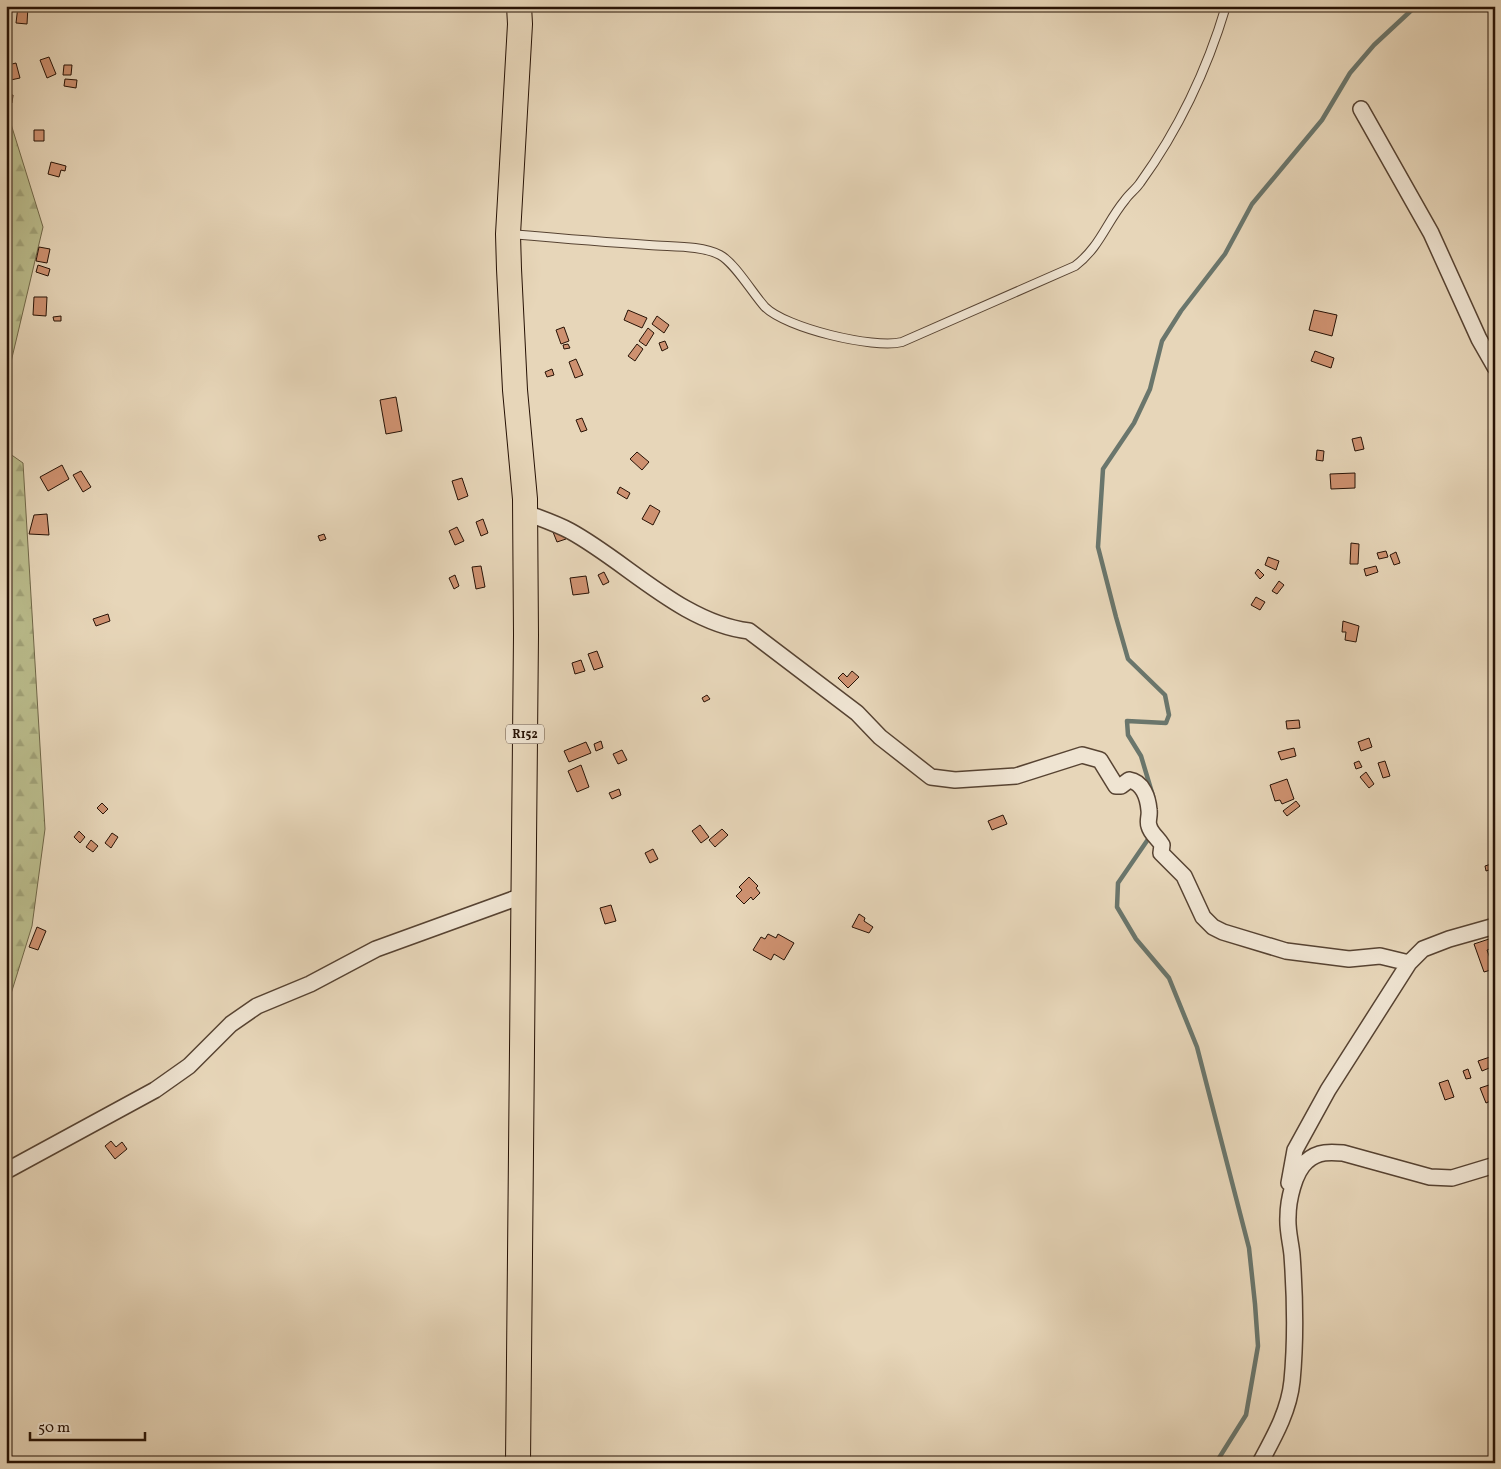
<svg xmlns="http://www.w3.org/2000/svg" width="1501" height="1469" font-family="Vollkorn,serif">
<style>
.forest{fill:url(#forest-firs);stroke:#706748}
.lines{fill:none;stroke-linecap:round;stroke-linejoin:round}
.stream{stroke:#6a766c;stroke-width:4.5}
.building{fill:#ce9170;stroke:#271205}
.lane-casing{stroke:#574332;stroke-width:10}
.street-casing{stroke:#574332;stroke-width:18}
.primary-casing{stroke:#271205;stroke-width:26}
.lane{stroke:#efe4d2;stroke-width:8}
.street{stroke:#efe4d2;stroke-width:15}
.primary{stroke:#e7d6b9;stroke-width:24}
.labels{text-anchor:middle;stroke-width:4.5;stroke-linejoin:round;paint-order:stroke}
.shield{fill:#efe4d2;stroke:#635142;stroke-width:1}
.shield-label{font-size:12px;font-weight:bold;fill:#271205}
</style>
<defs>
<pattern id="forest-firs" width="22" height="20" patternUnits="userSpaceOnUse" patternTransform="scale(1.25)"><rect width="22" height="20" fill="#babc8c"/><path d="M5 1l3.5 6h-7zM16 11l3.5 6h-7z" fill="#a0a177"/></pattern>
</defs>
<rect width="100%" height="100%" fill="#e7d6b9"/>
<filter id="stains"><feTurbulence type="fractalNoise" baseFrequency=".004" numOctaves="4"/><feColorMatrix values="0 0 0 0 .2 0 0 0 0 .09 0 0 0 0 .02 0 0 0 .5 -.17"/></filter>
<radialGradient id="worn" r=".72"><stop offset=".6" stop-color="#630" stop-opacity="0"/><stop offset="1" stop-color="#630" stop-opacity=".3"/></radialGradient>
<!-- forest -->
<path class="forest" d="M6,108L43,227L6,383Z
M6,451L23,463L45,829L32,926L6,1010Z"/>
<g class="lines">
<!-- stream -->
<path class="stream" d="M1153,796L1141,756L1128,735L1127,721L1166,723L1169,715L1165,695L1128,659L1116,617L1098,547L1103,469L1134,423L1150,389L1162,341L1181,311L1225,254L1252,204L1322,120L1350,73L1374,45L1416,6
M1151,835L1118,883L1117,907L1136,939L1169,978L1197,1047L1249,1248L1255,1304L1258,1346L1246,1415L1219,1458L1213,1463"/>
</g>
<!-- building -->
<path class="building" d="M18,6H28L27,24L16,23Z
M49,57L56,74L47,78L40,60Z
M6,62L8,65L16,63L20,78L6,81Z
M64,65H72L71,75H63Z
M65,79L77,80L76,88L64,86Z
M6,95H13L12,103H6Z
M34,130H44V141H34Z
M51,162L66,166L65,171L61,170L59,177L48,174Z
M39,247L50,249L47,263L36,261Z
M38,265L50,269L48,276L36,272Z
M34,297H47L46,316L33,315Z
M628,310L647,318L642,328L624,320Z
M1314,310L1337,315L1332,336L1309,330Z
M61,316V321H54L53,317Z
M657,316L669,325L664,333L652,324Z
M564,327L569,341L561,344L556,330Z
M648,328L654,333L646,346L639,341Z
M665,341L668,348L662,351L659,343Z
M568,344L570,348L564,349L563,345Z
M637,344L643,349L635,361L628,356Z
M1315,351L1334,358L1331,368L1311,361Z
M576,359L583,375L575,378L569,362Z
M552,369L554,375L547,377L545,372Z
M396,397L402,431L386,434L380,400Z
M582,418L587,430L581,432L576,420Z
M1361,437L1364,449L1355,451L1352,439Z
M1317,450L1324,451L1323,461L1316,460Z
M637,452L649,462L642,470L630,459Z
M62,465L69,479L48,491L40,477Z
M81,471L91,487L83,492L73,475Z
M1355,473V488L1331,489L1330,474Z
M462,478L468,496L458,500L452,481Z
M620,487L630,493L627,499L617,493Z
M650,505L660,511L653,525L642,519Z
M47,514L49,535L29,534L34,515Z
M483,519L488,533L481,536L476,522Z
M457,527L464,541L455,545L449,531Z
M562,528L566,539L557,542L553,532Z
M324,534L326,539L320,541L318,536Z
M1351,543L1359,544L1358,564H1350Z
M1386,551L1388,557L1379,559L1377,553Z
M1396,552L1400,563L1394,565L1390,555Z
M1268,557L1279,561L1276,570L1265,565Z
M481,566L485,587L476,589L472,567Z
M1376,566L1378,572L1366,576L1364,569Z
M1258,569L1264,575L1260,579L1255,573Z
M604,572L609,582L603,585L598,575Z
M455,575L459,586L454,589L449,578Z
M586,576L589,593L573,595L570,578Z
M1279,581L1284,585L1277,594L1272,591Z
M1256,597L1265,602L1260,610L1251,605Z
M108,614L110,621L96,626L93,619Z
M1343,621L1359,626L1356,642L1345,640L1346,632H1342Z
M597,651L603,667L594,670L588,654Z
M581,660L585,671L575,674L572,663Z
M852,671L859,677L848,688L838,678L843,673L847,677Z
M707,695L710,699L704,702L702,698Z
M1299,720L1300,728L1287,729L1286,721Z
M1369,738L1372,747L1361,751L1358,742Z
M601,741L603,748L596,751L594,744Z
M586,742L591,753L569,762L564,751Z
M1294,748L1296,756L1281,760L1278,752Z
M622,750L627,760L618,764L613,754Z
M1359,761L1362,767L1356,769L1354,763Z
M1385,761L1390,776L1383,778L1378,763Z
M581,765L589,787L577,792L568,771Z
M1366,772L1374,784L1369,788L1360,777Z
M1287,779L1294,799L1282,804L1280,800L1275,801L1270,785Z
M619,789L621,795L612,799L609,793Z
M1296,801L1300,806L1287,816L1283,811Z
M102,803L108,809L103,814L97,808Z
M1003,815L1007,824L992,830L988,821Z
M700,825L709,837L701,843L692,831Z
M722,829L728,835L715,847L709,840Z
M79,831L85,837L80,843L74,837Z
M112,833L118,837L111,848L105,843Z
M91,840L98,846L93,852L86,847Z
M653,849L658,859L650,863L645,853Z
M1494,863L1495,868L1486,871L1485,866Z
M749,877L758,886L756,888L760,893L753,900L751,897L744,904L736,896L742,890L739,887Z
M611,905L616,921L605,924L600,908Z
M859,914L865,918L864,921L873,927L869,933L852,927Z
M37,927L46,931L38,950L29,947Z
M768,934L776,938L778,934L794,943L784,960L774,954L771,960L753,950L761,937L765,939Z
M1492,938L1495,947L1487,950L1494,969L1484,972L1474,944Z
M1490,1057L1494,1066L1482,1071L1478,1061Z
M1468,1069L1471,1078L1466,1079L1463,1071Z
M1448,1080L1454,1097L1445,1100L1439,1083Z
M1495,1083V1099L1486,1103L1480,1088Z
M111,1141L116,1147L122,1142L127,1149L115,1159L105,1146Z"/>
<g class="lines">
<defs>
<path id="lane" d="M510,234C556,238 603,242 649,245C671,247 701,245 720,255C735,263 753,294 765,307C786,328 873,349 902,342L1075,266C1100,247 1106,223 1125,200C1129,194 1136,189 1140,183C1179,129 1207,70 1226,6"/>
<path id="street" d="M1361,109L1431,233L1479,339L1495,367
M524,512C539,518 555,523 570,531C627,562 682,623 749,631L857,713L880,737L931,777L955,780L1016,776L1082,755L1100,760L1116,786H1121L1129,780C1143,782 1148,798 1149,810C1150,816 1147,821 1149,826C1151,834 1158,838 1162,845L1161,853L1184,876L1203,917L1213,927L1223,932L1286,951L1349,959L1380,956L1409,963
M6,1171L155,1090L189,1066L231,1024L257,1006L310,984L376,949L522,896
M1289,1183L1295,1150L1328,1090L1409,963L1423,949L1449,939L1495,926
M1260,1463C1274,1437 1289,1411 1292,1381C1296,1340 1295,1296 1292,1255C1291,1243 1287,1230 1288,1217C1288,1201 1294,1172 1307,1161C1318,1151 1331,1152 1343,1153L1430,1177L1452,1178L1495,1165"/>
<path id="primary" d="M518,1463L526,635L525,499L515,390L509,269L508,234L520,24L519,6"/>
</defs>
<!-- lane casing -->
<use href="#lane" class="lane-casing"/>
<!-- street casing -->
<use href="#street" class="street-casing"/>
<!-- primary casing -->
<use href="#primary" class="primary-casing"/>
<!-- lane -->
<use href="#lane" class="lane"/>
<!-- street -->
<use href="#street" class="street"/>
<!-- primary -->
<use href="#primary" class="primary"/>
</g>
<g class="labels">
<!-- shield labels -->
<rect class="shield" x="506" y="724.5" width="38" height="19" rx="4"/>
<g class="shield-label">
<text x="525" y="738">R152</text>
</g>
</g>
<!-- margin -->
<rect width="1501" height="1469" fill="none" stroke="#e7d6b9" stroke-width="25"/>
<rect x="8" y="8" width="1486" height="1454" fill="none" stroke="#271205" stroke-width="2.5"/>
<rect x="12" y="12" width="1476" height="1444" fill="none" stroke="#271205"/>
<!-- scale -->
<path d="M30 1432v8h115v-8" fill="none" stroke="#271205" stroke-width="2.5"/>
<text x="38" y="1432" font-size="15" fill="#271205" stroke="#efe4d2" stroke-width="4" paint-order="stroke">50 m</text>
<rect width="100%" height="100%" filter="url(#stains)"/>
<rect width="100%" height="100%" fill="url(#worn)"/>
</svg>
